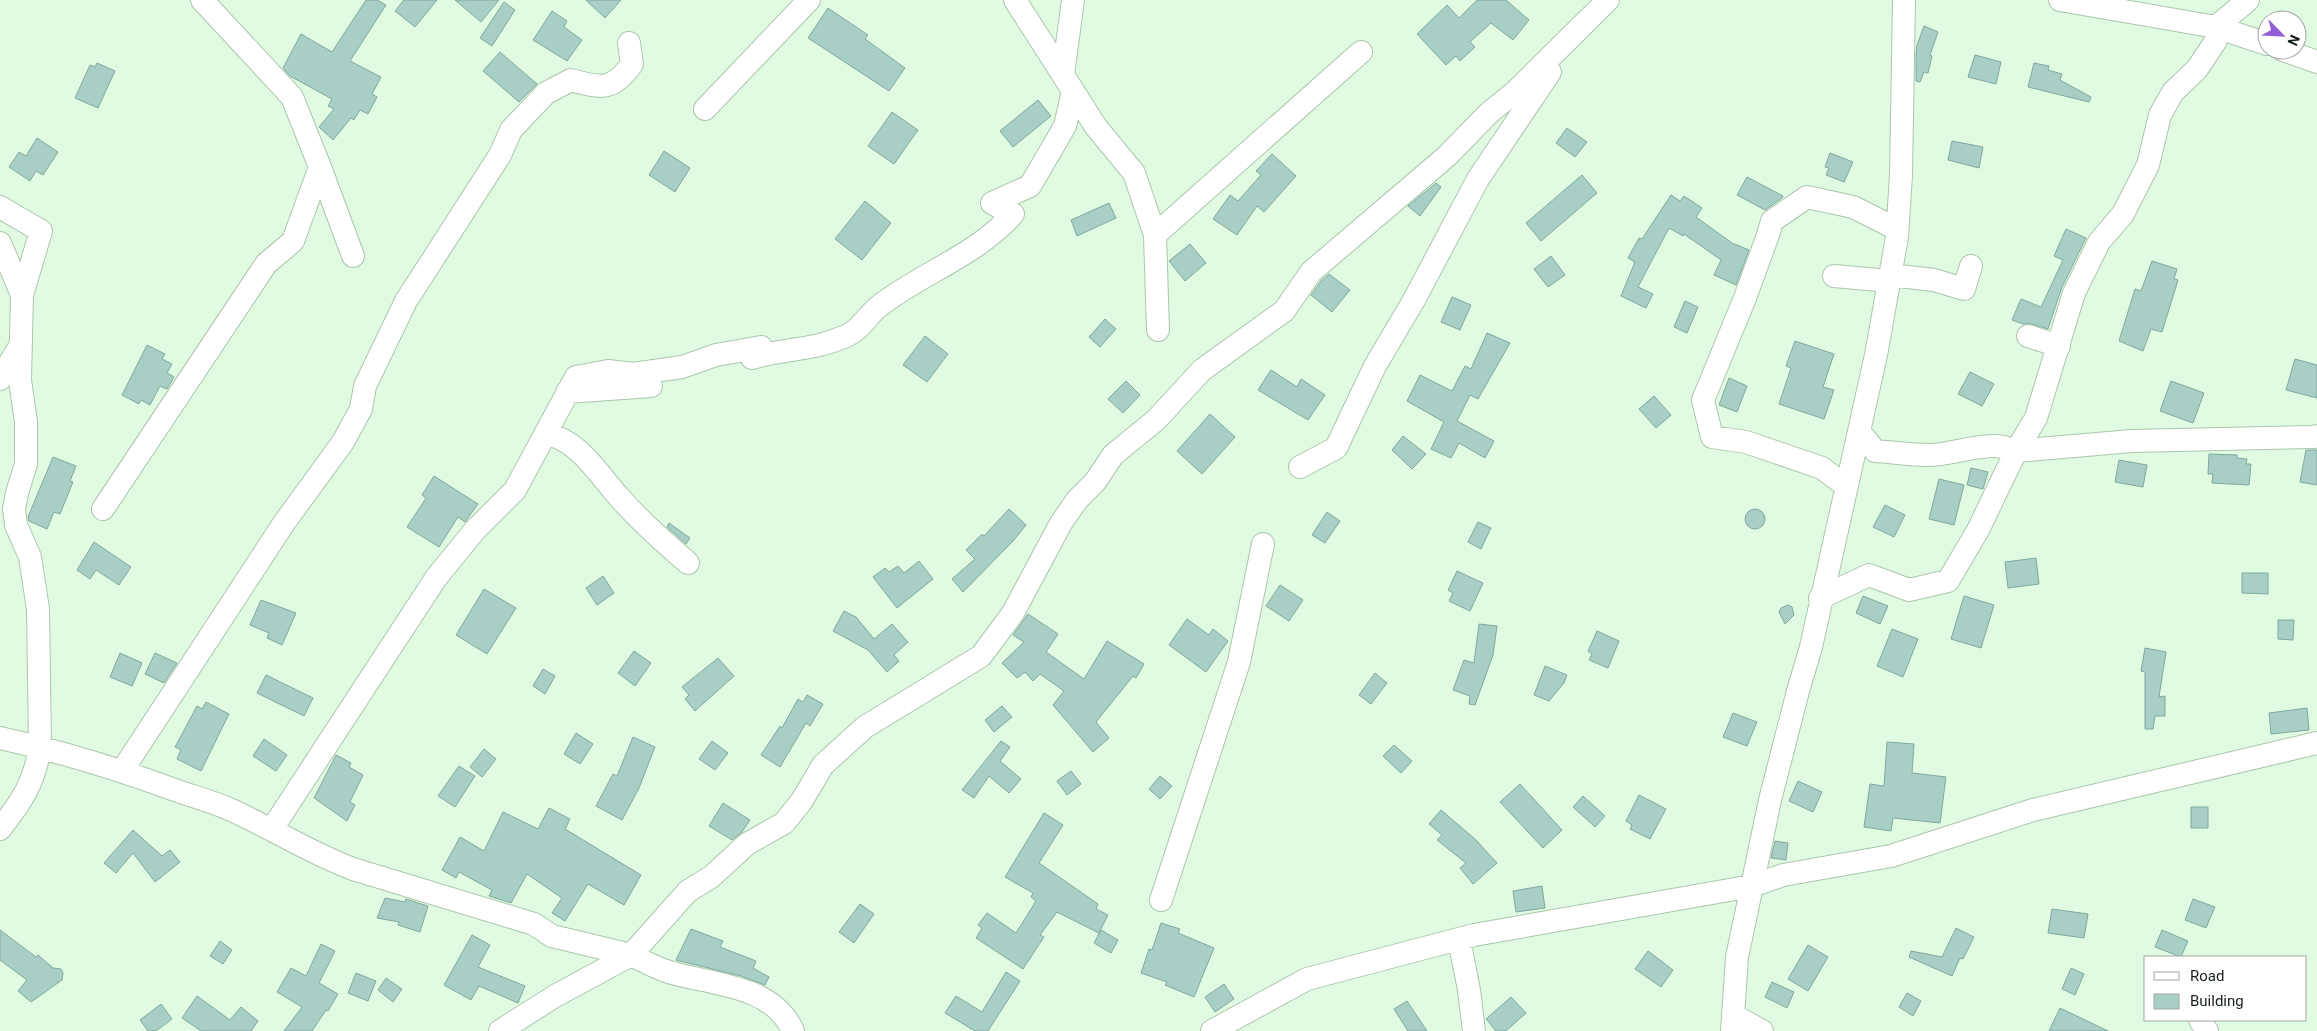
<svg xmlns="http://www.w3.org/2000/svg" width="2317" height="1031" font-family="Roboto,sans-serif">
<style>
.building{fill:#a7cfc5;stroke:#81a89e}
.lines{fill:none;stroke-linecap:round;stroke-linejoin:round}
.minor-casing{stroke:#abc6ad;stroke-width:24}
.minor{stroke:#fff;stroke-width:22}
</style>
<rect width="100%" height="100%" fill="#e0fbe1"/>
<!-- building -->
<path class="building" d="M366,0H377L386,5L350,61L381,77L372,94L377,97L368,114L360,110L354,120L351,118L333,140L319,127L334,109L328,106L332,99L290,76L283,68L301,34L332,52Z
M404,0H437L415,27L395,11Z
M455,0H499L481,22Z
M586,0H621L605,18Z
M1477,0H1506L1529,20L1513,40L1491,23L1470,42L1475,47L1460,61L1456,56L1446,65L1417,34L1447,5L1459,18Z
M504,2L515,10L492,46L480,38Z
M828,8L868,35L865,39L905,68L889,91L808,38Z
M552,11L567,21L564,27L582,40L567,61L533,40Z
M1924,26L1938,32L1930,55L1932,56L1928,73L1924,72L1920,82L1916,81V55L1917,45Z
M500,52L537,84L519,102L483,71Z
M1975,55L2001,62L1996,84L1968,77Z
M97,63L115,71L98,108L75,98L90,65L95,67Z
M2034,63L2049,66L2048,70L2062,74L2060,80L2091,97L2089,102L2028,87Z
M1038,100L1051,116L1013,147L1000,131Z
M892,112L918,130L894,164L868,146Z
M1567,128L1587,142L1575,157L1556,143Z
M37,138L58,152L43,175L36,171L30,181L9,167L19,152L26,156Z
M1952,141L1983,147L1979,168L1948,160Z
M664,151L690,168L675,192L649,175Z
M1830,153L1853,162L1844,182L1826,175L1829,168L1825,167Z
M1272,154L1296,176L1264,212L1257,206L1237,235L1213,219L1230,195L1238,201L1261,175L1256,171Z
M1582,175L1597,193L1541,241L1526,223Z
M1747,177L1783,196L1782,198L1765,210L1737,195Z
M1436,183L1441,187L1420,216L1408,206Z
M1671,195L1680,201L1684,196L1702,208L1696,217L1732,243L1749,250L1736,285L1714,275L1721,260L1684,234L1683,236L1669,228L1638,287L1653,294L1646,308L1621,296L1635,262L1628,258L1639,238L1642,239Z
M865,201L891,223L862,260L835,239Z
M1109,203L1116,218L1077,236L1071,220Z
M2066,229L2086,238L2062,287L2048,329L2032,324H2023L2012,320L2021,299L2041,307L2063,260L2054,256Z
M1190,244L1206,263L1185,281L1169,261Z
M1551,256L1565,275L1548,287L1534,269Z
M2152,261L2177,269L2174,279L2178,280L2162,332L2151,329L2143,351L2119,341L2135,289L2141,291Z
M1329,274L1350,290L1332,312L1311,295L1321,281Z
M1452,297L1471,305L1460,330L1441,322Z
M1685,301L1698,307L1687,333L1674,327Z
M1105,319L1116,329L1100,347L1089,337Z
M1487,333L1510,343L1478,399L1470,395L1457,421L1494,441L1485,458L1459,443L1451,458L1431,449L1444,422L1407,401L1420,375L1452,391L1465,366L1471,369Z
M925,336L948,354L927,382L903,365Z
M1795,341L1834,354L1823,387L1834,390L1824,419L1779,404L1791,368L1786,366Z
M147,345L165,354L162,359L172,364L167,373L174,377L167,389L160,386L150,405L141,400L139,404L122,395Z
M2295,359L2317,365V398L2286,390Z
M1271,370L1297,387L1301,379L1325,395L1308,420L1258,390Z
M1970,372L1994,384L1982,406L1958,394Z
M1729,378L1747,386L1737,412L1719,405Z
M1126,381L1140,395L1123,413L1108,399Z
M2171,381L2204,393L2193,423L2160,411Z
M1654,396L1671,415L1656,428L1639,409Z
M1210,414L1235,437L1202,474L1177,451Z
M1403,436L1426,454L1412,469L1392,450Z
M2306,450H2317V485L2300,482Z
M2209,454L2237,455V458L2247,459L2246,464H2251L2249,485L2212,483L2213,474H2208Z
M53,457L76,466L70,481L73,482L60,514L54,512L47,529L29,521L28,517Z
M2119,460L2147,465L2143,487L2115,482Z
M1971,468L1988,472L1983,489L1967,485Z
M434,476L478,504L465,522L458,517L439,547L407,527L426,498L422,495Z
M1939,479L1964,485L1954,525L1929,519Z
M1885,505L1905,515L1894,537L1873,527Z
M1009,509L1026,525L1014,540L963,592L952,579L975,559L966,550L982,534L984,536Z
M1745 519a10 10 0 1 1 20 0a10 10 0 1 1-20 0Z
M1327,512L1340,521L1325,543L1312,535Z
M1478,522L1491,528L1481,549L1468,542Z
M669,523L690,538L686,544L667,527Z
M94,542L131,567L119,585L96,570L90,579L77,570Z
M2036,558L2039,584L2008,588L2005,562Z
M919,561L933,579L897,608L873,577L885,568L889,572L898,566L904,573Z
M1457,571L1483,583L1470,611L1449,601L1453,593L1448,590Z
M2242,573H2268V594L2242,593Z
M603,576L614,593L597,605L586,588Z
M1280,585L1303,600L1289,621L1266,606Z
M484,589L516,608L487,654L456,635Z
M1863,596L1888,606L1880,624L1856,613Z
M1964,596L1994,605L1981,648L1951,639Z
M261,600L296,613L282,645L267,638L269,633L250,625Z
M1788,605L1792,607L1794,615L1785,624L1779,612L1781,608Z
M844,611L856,617L874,639L892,624L908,642L894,655L899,661L887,672L868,650L833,631Z
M1028,614L1058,634L1046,652L1084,679L1107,641L1144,664L1136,678L1133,676L1096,722L1109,738L1093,752L1053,705L1064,691L1040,674L1033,681L1025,672L1017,678L1002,663L1024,642L1013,635Z
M1187,619L1209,635L1213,629L1228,641L1206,672L1169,645Z
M2278,620H2294L2293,640L2278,639Z
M1479,624L1497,626L1493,655L1475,705L1469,704L1470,696L1453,690L1464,660L1474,663Z
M1892,629L1918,639L1903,677L1877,666Z
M1597,631L1619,641L1608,668L1589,660L1592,654L1588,651Z
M2145,648L2166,652L2159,697L2165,696V716H2155L2153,729H2145V672L2141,671Z
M634,651L651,663L635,686L618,673Z
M120,653L142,663L132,686L110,677Z
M155,653L177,663L164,683L145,674Z
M718,658L734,676L695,711L685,699L689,695L682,687Z
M1545,666L1567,675L1564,683L1549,701L1534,695Z
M543,669L555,676L545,694L533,686Z
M1375,673L1387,683L1371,704L1359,695Z
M266,675L313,698L304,716L257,693Z
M807,695L823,704L810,726L806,723L780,767L761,755L780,726L782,728L798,699L803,702Z
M206,702L229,714L201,771L177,759L181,750L175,747L197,706L202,709Z
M1002,706L1012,717L994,732L985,720Z
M2307,708L2309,730L2271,734L2269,713Z
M1733,713L1757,722L1747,746L1723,737Z
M576,733L593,744L580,764L564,754Z
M633,737L655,747L639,788L622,820L596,806L613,774L617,776Z
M264,739L287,755L276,771L253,756Z
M712,741L728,753L715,770L699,759Z
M1001,741L1010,747L1000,761L1021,779L1009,793L989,776L974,798L962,790Z
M1887,742L1914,744L1912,773L1946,777L1940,823L1893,818L1891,831L1864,827L1870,784L1884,786Z
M1394,745L1412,761L1401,773L1383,756Z
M484,749L496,759L482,777L470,767Z
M336,755L351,763L349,767L363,775L350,802L355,805L347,821L314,798Z
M459,766L475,776L455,807L438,796Z
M1071,771L1081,784L1067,795L1057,781Z
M1160,776L1172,786L1160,799L1149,789Z
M1798,781L1822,792L1813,812L1789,801Z
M1520,784L1562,830L1543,848L1500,802Z
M1639,795L1666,809L1650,839L1630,829L1632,825L1626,821Z
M1583,796L1605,816L1595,827L1573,807Z
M723,803L750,820L742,832L732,840L709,826Z
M2191,807H2208V828H2191Z
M549,808L570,819L565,829L641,875L624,905L588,884L565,921L552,913L562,898L527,874L511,903L489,896L492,890L459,872L456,878L442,870L460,837L484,851L503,812L538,829Z
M1441,810L1475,839L1497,863L1473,884L1460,868L1466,863L1437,840L1442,835L1429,824Z
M1044,813L1063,825L1039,863L1098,904L1096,909L1108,915L1099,933L1057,912L1040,935L1044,937L1023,969L976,938L982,928L978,925L987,913L1016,933L1036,901L1031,897L1033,893L1005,877Z
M133,830L162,856L170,850L180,862L155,882L133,853L116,873L104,863Z
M1775,841L1788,843L1786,860L1771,858Z
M1542,886L1545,908L1516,912L1513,891Z
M385,898L405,902L406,899L428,906L420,932L398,925L399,922L377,918Z
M2193,899L2215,907L2206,928L2185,920Z
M860,904L874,914L854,943L839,932Z
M2052,909L2088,914L2084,938L2048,933Z
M1161,923L1180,929L1178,933L1214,948L1194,997L1165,985L1167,982L1141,973L1149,949L1152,950Z
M1956,928L1974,937L1963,959L1960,958L1952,976L1909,957L1911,951L1942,957Z
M691,929L723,941L720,947L756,961L753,968L769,977L765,985L741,976L676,960Z
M0,930L36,957L38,955L53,968L61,969L63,973L62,980L31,1002L18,991L27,980L0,960Z
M1101,930L1118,940L1111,953L1094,943Z
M2162,930L2188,941L2181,957L2155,947Z
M472,935L490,945L478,967L525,986L518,1003L479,986L471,1000L444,985Z
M220,941L232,950L223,964L210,956Z
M321,944L335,951L319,983L338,994L328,1011L326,1010L312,1031H284L302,1007L277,992L291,968L306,976Z
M1808,945L1828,957L1808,991L1788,979Z
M1648,951L1673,970L1661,987L1635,969Z
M2071,968L2084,974L2075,995L2062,989Z
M1006,972L1020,981L988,1031H975L945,1013L956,996L982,1012Z
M356,973L376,981L368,1001L348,993Z
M386,978L402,989L393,1002L378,990Z
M1772,982L1794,992L1787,1008L1765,997Z
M1224,984L1234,999L1215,1012L1205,997Z
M1907,993L1921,1001L1913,1016L1899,1007Z
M197,996L230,1020L241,1007L258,1021L251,1031H201L182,1018Z
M1511,997L1526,1013L1506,1031H1496L1486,1019Z
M1407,1001L1427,1031H1408L1394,1009Z
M161,1004L172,1019L156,1031H148L140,1020Z
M2060,1008L2108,1031H2049Z"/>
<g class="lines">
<defs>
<path id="minor" d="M1015,0L1063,75
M1073,0L1063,75L1096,127L1134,173L1155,235L1158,330
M2060,0L2216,27L2267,44
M2216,27L2248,0
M2283,50L2317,62
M705,109L809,0
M320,167L353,256
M992,203L1030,186L1065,126L1073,91
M0,207L41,231L22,295L20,380L26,422V464L17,493L14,509L16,525L30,557L38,609L40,746C35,782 22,801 0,829
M1155,235L1361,52
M0,243L22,295
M1891,275L1934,280L1964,289L1971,266
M1834,276L1890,281
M2028,336L2059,346
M752,358C785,348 814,351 848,335C860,330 868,315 878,307C921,273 976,256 1013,214L992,203
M0,379L20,346
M567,392L651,386
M1859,431L1875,451C1892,452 1911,455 1929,455C1958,455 1987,438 2016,451L2132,441L2314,437L2317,436
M546,434C578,439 598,474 619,497C640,521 664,542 688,563
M1300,467L1336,448L1375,366L1414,300L1478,179L1550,72
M1846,486L1822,468L1746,442L1712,437L1703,400L1745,298L1768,235L1772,221L1807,197L1853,207L1897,229
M103,509L266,264L293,241L320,167L292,97L202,0
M1820,598L1869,575L1909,590L1948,581L1978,530L2016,451L2036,418L2074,293L2099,242L2123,214L2148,165L2160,115L2173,92L2197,69L2215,42L2220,28
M0,738C59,751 115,768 172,789C191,796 211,801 229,809C272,828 310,853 353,869L534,924L552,936L631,955L688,891L711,877L747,844L784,823L801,802L823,765L865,727L981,656L1013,613L1061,523L1077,500L1095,482L1113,455L1156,420L1202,370L1284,311L1311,272L1447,156L1489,113L1516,91L1608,0
M122,771L284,523L343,442L361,409L365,386L406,301L500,155L511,130L546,93L571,80C600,88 612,92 632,64L629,43
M272,829L436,578L475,530L515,490L576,377L608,371L633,374L682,367L716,355L761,347L765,354
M1161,900L1239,662L1263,544
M1459,939L1469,990L1474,1031
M1733,1015L1762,1031
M2200,1020L2207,1031
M500,1031L555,996L631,955C642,960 654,967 666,971C708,985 772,983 793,1031
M1212,1031L1307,979L1474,935L1752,886L1783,875L1891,856L2033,810L2317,743
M1732,1031L1737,957L1752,886L1770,800L1798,691L1811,647L1876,355L1897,237L1901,175L1904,0"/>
</defs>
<!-- minor casing -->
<use href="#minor" class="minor-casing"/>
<!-- minor -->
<use href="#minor" class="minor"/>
</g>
<!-- legend -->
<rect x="2144" y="956" width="162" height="65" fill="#ffffff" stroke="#a2a6a3"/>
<rect x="2154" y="972" width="25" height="8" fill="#ffffff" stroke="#a2a6a3"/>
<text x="2190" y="981" font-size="15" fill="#172118">Road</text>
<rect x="2154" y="994" width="25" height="15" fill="#a7cfc5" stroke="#a2a6a3"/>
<text x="2190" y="1006" font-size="15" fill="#172118">Building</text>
<!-- north arrow -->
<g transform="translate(2282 35) rotate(114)"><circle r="24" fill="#ffffff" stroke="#a2a6a3"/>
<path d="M0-4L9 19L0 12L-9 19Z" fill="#915ed7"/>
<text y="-8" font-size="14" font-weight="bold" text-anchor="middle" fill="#172118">N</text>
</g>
</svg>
